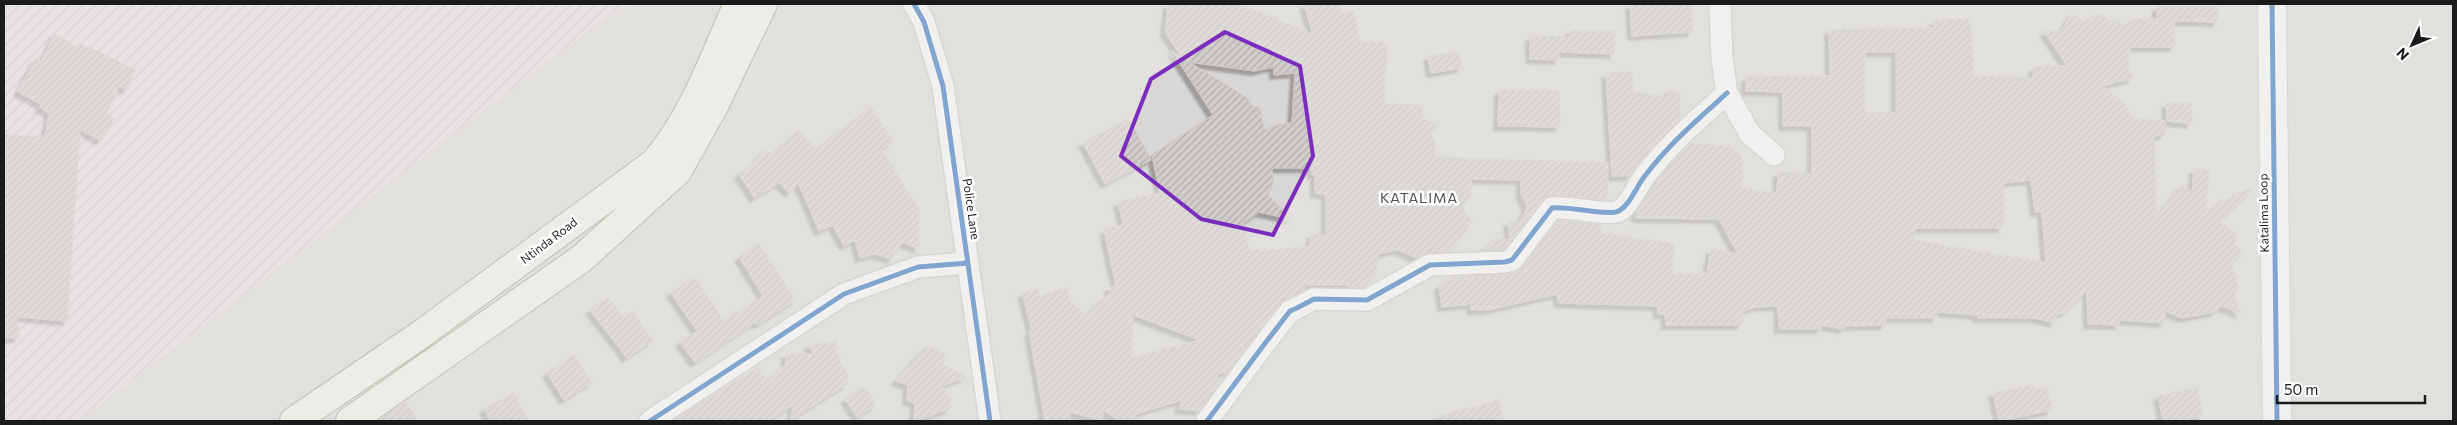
<svg xmlns="http://www.w3.org/2000/svg" width="2457" height="425" font-family="Commissioner,sans-serif">
<style>
.residential{fill:#d9d7d5}
.industrial{fill:url(#industrial-furrows)}
.building{fill:url(#building-hatch);stroke:#cdc9c5;fill-rule:evenodd;filter:url(#shadow)}
.lines{fill:none;stroke-linecap:round;stroke-linejoin:round}
.minor-casing{stroke:#c2c1bf;stroke-width:24}
.tertiary-casing{stroke:#c2c1bf;stroke-width:30}
.secondary-casing{stroke:#92927c;stroke-width:30}
.minor{stroke:#fcfbfb;stroke-width:21}
.tertiary{stroke:#fcfbfb;stroke-width:28}
.secondary{stroke:#f2f2e8;stroke-width:28}
.cycleway-casing{stroke:#fff;stroke-width:8}
.cycleway{stroke:#0057b8;stroke-width:5}
.marked{fill:none;stroke:#7b2cbf;stroke-width:4;stroke-linejoin:round}
.labels{text-anchor:middle;stroke-width:5;stroke-linejoin:round;paint-order:stroke}
.street-label{font-size:12px;fill:#1b1b1b;stroke:#fff}
.neighbourhood-label{font-size:14px;letter-spacing:1px;fill:#4e4e4e;stroke:#fff}
</style>
<defs>
<pattern id="industrial-furrows" width="10" height="10" patternUnits="userSpaceOnUse" patternTransform="scale(1.25)"><rect width="10" height="10" fill="#e8dbe3"/><path d="M-1 1l2-2M0 10L10 0M9 11l2-2" fill="none" stroke="#c6bbc2"/></pattern>
<pattern id="building-hatch" width="6" height="6" patternUnits="userSpaceOnUse" patternTransform="scale(1.25)"><rect width="6" height="6" fill="#d0cdca"/><path d="M-1 1l2-2M0 6l6-6M5 7l2-2" fill="none" stroke="#b2afad"/></pattern>
<filter id="shadow"><feDropShadow dx="-4.5" dy="4.5" stdDeviation="1" flood-color="#0004"/></filter>
</defs>
<rect width="100%" height="100%" fill="#eae7e3"/>
<!-- residential -->
<path class="residential" d="M4,4H2453V421H4Z"/>
<!-- industrial -->
<path class="industrial" d="M4,4H637L610,14L78,421H4Z"/>
<!-- building -->
<path class="building" d="M1168,4H1239L1313,34L1304,4H1341V14L1354,11L1360,42L1387,43L1385,104L1422,105V118L1438,125L1431,134L1435,142V157L1608,163L1607,200L1560,195L1547,197L1505,249L1481,250L1495,239H1510L1508,222L1520,221L1527,207L1521,194V180L1471,179V194L1462,207L1472,221L1451,252L1429,253L1417,258L1398,250L1378,254V270L1364,287H1348V285H1304L1305,290L1280,303L1249,344L1244,346L1245,349L1235,363L1231,364V367L1228,372L1217,374L1219,384L1212,394H1208V399L1199,411L1179,409L1182,400L1136,414L1132,421H1121L1104,411L1101,420L1069,412L1070,421H1045L1029,331H1032L1022,293L1038,289L1040,296L1066,288L1070,301L1087,317L1099,301L1110,294L1109,287L1116,286L1104,230L1123,225L1118,202L1160,193L1152,155L1213,115L1172,51L1182,58L1165,32ZM1189,62L1255,71L1274,67V75L1295,73L1292,123L1279,124L1264,130L1260,108L1253,106L1247,98ZM1272,168H1311L1312,175H1315V193L1326,195V236L1312,233L1309,247L1260,251V249L1249,250L1243,223L1259,212L1291,219L1268,195L1273,184ZM1133,315L1200,340L1131,358Z
M1630,4H1691L1693,32L1632,36Z
M2157,6H2218V22L2174,21V47H2130L2128,65L2133,78L2103,86L2126,105L2131,118L2165,121V135L2154,136L2156,218L2182,185L2192,193L2194,169L2210,170L2205,209L2250,188L2251,191L2219,222L2237,234L2234,245L2243,252L2232,263L2238,286L2234,296L2241,314L2221,306L2215,312L2182,318L2165,311L2164,323L2119,320V325L2088,324L2087,291L2064,313L2057,314L2055,323L2035,318H1978V315L1937,312V318H1886V325L1844,326V329L1821,325V329H1779L1778,306L1756,307L1743,311L1742,325H1666L1665,314H1658V306L1558,303V294L1488,310H1471V304L1442,307L1439,286L1450,277L1506,274L1516,272L1522,268L1558,220L1602,225L1601,233L1675,244L1672,274L1707,273L1711,249L1738,254L1719,219L1635,218L1637,211L1663,173L1691,143L1726,146L1740,154L1743,162L1741,188L1777,193L1778,172L1812,174V126H1783V92L1746,91V77L1830,76L1829,30L1934,28V20L1970,19L1974,76L2033,78V67L2067,66L2044,31H2061L2072,13L2083,22L2098,13L2110,21H2118L2123,25L2137,19H2157ZM1865,52H1896V113H1866ZM2031,180L2035,212H2042L2046,263L1914,240L1915,228H2003V183Z
M1570,30L1615,31L1614,54L1559,52V60L1530,59V36L1570,37Z
M55,34L77,47L79,43L135,70L127,90L119,86L106,115L114,119L101,141L80,129L67,321L18,317L19,338H4V134L45,138L49,113L39,107L41,104L18,92L36,58L41,61Z
M1459,52L1462,68L1431,73L1428,56Z
M1632,72L1633,92L1666,96L1669,89L1680,95V119L1653,146L1630,176H1612L1606,73Z
M1499,90L1559,91L1560,127L1498,126Z
M2191,102L2192,124L2167,121L2166,103Z
M871,107L893,141L881,149L919,209V249L902,242L891,259L875,254L860,258L855,240L844,246L833,225L819,231L798,182L790,193L779,183L754,198L739,174L751,166L765,150L772,155L798,130L816,149Z
M1129,119L1151,160L1105,184L1083,143Z
M759,244L796,300L757,325L755,322L695,363L680,342L697,331L671,293L694,277L724,321L763,296L739,257Z
M609,298L624,319L633,312L653,340L627,358L590,310Z
M837,341L836,352L841,359L839,360L847,374V384L791,420L793,405L768,421H672L758,368L766,380L786,364V354H814L808,345Z
M931,347L948,356L942,364L966,377L942,386L951,399L950,409L914,421L915,404L907,400L908,385L896,381L924,348Z
M574,355L592,382L564,400L547,373Z
M2034,385L2035,389L2047,387L2052,410L1999,421L1993,393Z
M865,387L876,405L857,417L845,399Z
M2197,388L2203,416L2179,421H2163L2158,396Z
M513,393L529,421H490L484,409Z
M1498,400L1504,421H1439L1438,416Z
M405,401L419,421H377Z"/>
<g class="lines">
<defs>
<path id="minor" d="M914,4L924,22L943,86L990,421
M1720,4L1722,59L1727,93L1750,134L1774,155
M650,421L844,294L918,267L968,263
M1207,421L1266,342L1290,311L1297,308L1314,299L1367,300L1430,265L1505,262L1512,260L1552,208C1570,206 1602,215 1616,212C1628,209 1637,186 1644,177C1668,145 1697,120 1727,93"/>
<path id="tertiary" d="M2272,4L2277,421"/>
<path id="secondary" d="M294,421L420,335L654,163C694,117 713,59 738,4
M350,421L581,259L677,172L714,106L763,4"/>
</defs>
<!-- minor casing -->
<use href="#minor" class="minor-casing"/>
<!-- tertiary casing -->
<use href="#tertiary" class="tertiary-casing"/>
<!-- secondary casing -->
<use href="#secondary" class="secondary-casing"/>
<!-- minor -->
<use href="#minor" class="minor"/>
<!-- tertiary -->
<use href="#tertiary" class="tertiary"/>
<!-- secondary -->
<use href="#secondary" class="secondary"/>
<defs>
<path id="cycleway" d="M914,4L924,22L943,86L990,421
M2272,4L2277,421
M650,421L844,294L918,267L968,263
M1207,421L1266,342L1290,311L1297,308L1314,299L1367,300L1430,265L1505,262L1512,260L1552,208C1570,206 1602,215 1616,212C1628,209 1637,186 1644,177C1668,145 1697,120 1727,93"/>
</defs>
<!-- cycleway casing -->
<use href="#cycleway" class="cycleway-casing"/>
<!-- cycleway -->
<use href="#cycleway" class="cycleway"/>
</g>
<!-- marked area -->
<path d="M0 0H2457V425H0ZM1225,32L1300,66L1313,156L1273,235L1201,219L1121,156L1151,79Z" fill="#eae7e3" fill-opacity=".55" fill-rule="evenodd"/>
<path class="marked" d="M1225,32L1300,66L1313,156L1273,235L1201,219L1121,156L1151,79Z"/>
<g class="labels">
<!-- street labels -->
<g class="street-label">
<text transform="translate(971 209) rotate(82)" y="4">Police Lane</text>
<text transform="translate(2264 213) rotate(-91)" y="4">Katalima Loop</text>
<text transform="translate(549 241) rotate(-37)" y="4">Ntinda Road</text>
</g>
<!-- neighbourhood labels -->
<g class="neighbourhood-label">
<text x="1419" y="203">KATALIMA</text>
</g>
</g>
<!-- border -->
<rect width="2457" height="425" fill="none" stroke="#1b1b1b" stroke-width="10"/>
<!-- north arrow -->
<g transform="translate(2412 45) rotate(226)" stroke="#ffffff" stroke-width="4" paint-order="stroke">
<path d="M0-4L9 19L0 12L-9 19Z" fill="#1b1b1b"/>
<text y="-8" font-size="14" font-weight="bold" text-anchor="middle" fill="#1b1b1b">N</text>
</g>
<!-- scale -->
<path d="M2277 395v8h148v-8" fill="none" stroke="#1b1b1b" stroke-width="2.5"/>
<text x="2284" y="395" font-size="15" fill="#1b1b1b" stroke="#ffffff" stroke-width="4" paint-order="stroke">50 m</text>
</svg>
